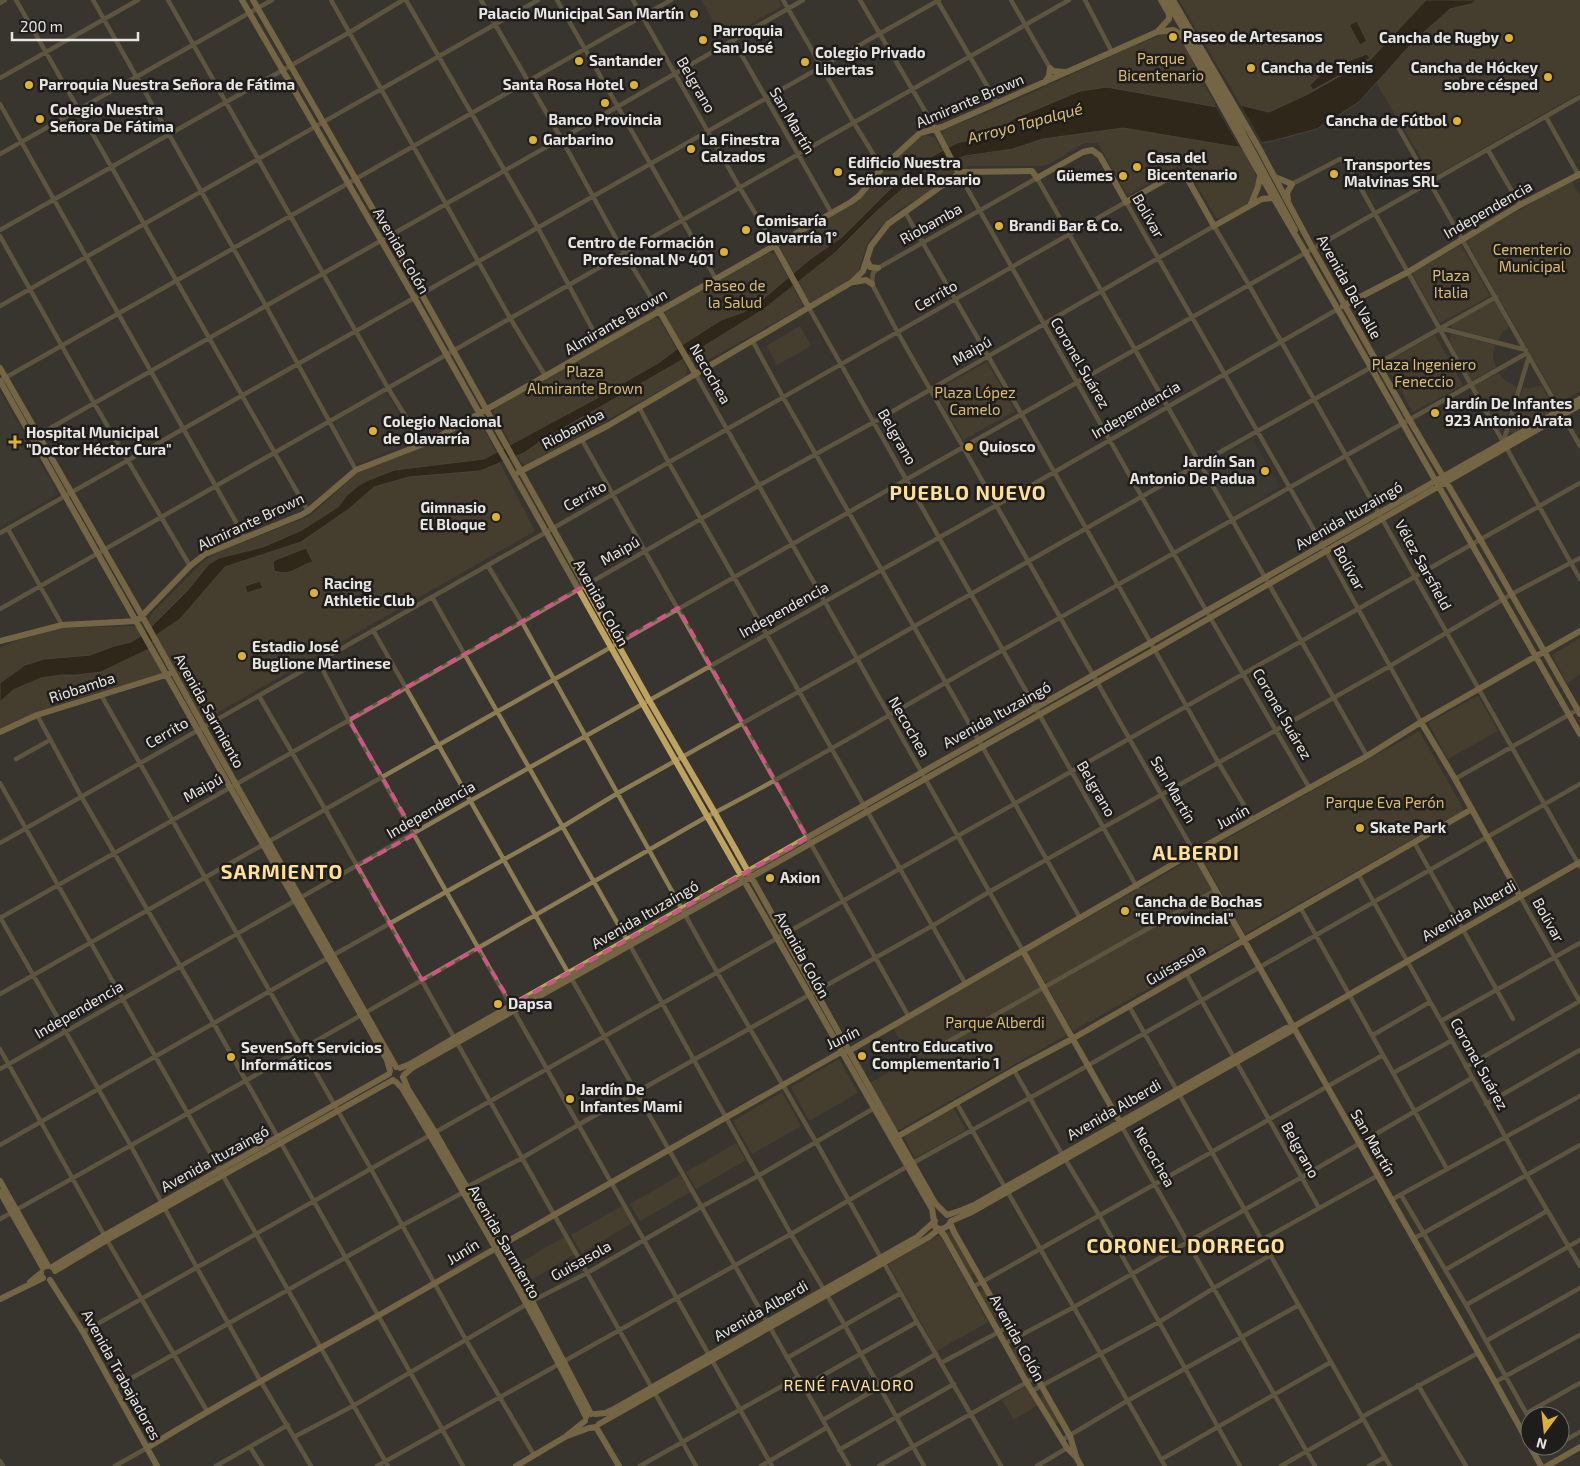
<svg xmlns="http://www.w3.org/2000/svg" width="1580" height="1466" font-family="'Exo 2',sans-serif">
<style>
.built{fill:#423e32}
.green{fill:#564b2e}
.water{fill:#221800;stroke:#5d5644}
.pier{fill:#383530}
.lines{fill:none;stroke-linecap:round;stroke-linejoin:round}
.street{stroke:#8c7c53;stroke-width:4.5}
.secondary{stroke:#bda260;stroke-width:6}
.marked{fill:none;stroke:#cd5684;stroke-width:4;stroke-dasharray:10 6;stroke-linejoin:round}
.poi-dot{fill:#ddb133;stroke:#1e1d1b;stroke-width:2}
.labels{text-anchor:middle;stroke-width:5;stroke-linejoin:round;paint-order:stroke}
.poi-label{font-size:15px;font-weight:bold;fill:#e7e6e2;stroke:#1e1d1b;text-anchor:start}
.park-label{font-size:15px;fill:#dcbd6f;stroke:#1e1d1b}
.street-label{font-size:15px;fill:#e7e6e2;stroke:#1e1d1b}
.water-label{font-size:16px;font-style:italic;fill:#debf70;stroke:#1e1d1b}
.neighbourhood-label{font-size:16px;letter-spacing:1px;fill:#ffe095;stroke:#1e1d1b}
.district-label{font-size:20px;font-weight:bold;letter-spacing:1px;fill:#ffe095;stroke:#1e1d1b}
</style>
<rect width="100%" height="100%" fill="#383530"/>
<!-- built -->
<path class="built" d="M0,391L58,494L0,527Z
M383,393L388,394L412,438L410,442L361,463L355,462L335,425L337,419Z
M1252,439L1281,487L1232,516L1203,468Z"/>
<!-- green -->
<path class="green" d="M701,0H779L782,6L724,39Z
M1179,0H1426L1371,59L1306,95L1269,112L1241,105Z
M1477,0H1580V93L1433,177L1376,83C1399,58 1421,30 1448,10C1456,4 1468,6 1477,0Z
M1172,31L1177,33L1217,107L1107,87L1007,124L1003,130L948,147L942,136L943,130L1005,105L1136,45Z
M1123,128L1241,147C1251,163 1265,183 1250,201C1245,207 1227,215 1220,219L1216,218L1185,165H1180L1130,194L1126,193L1098,143H1085L1049,164L1043,166H970L963,168L959,166L955,159L1013,149L1043,139Z
M925,135L935,138L942,151L912,167L842,237L809,260L794,273L781,249L783,243L858,202L882,173L917,139Z
M949,162L953,172L949,179L899,210L888,220L878,229L868,242L858,271L853,278L812,302L809,301L799,282L836,252L877,211L924,170Z
M1571,181L1580,196V391L1559,403L1466,240Z
M1461,245L1490,296L1440,323L1412,273Z
M769,253L775,254L788,278L762,300L744,312L721,320L682,345L665,314L666,311Z
M793,287L802,304L801,308L699,365L693,364L689,356L764,309Z
M1495,300L1509,327L1502,332L1498,340L1452,328V324Z
M653,318L659,319L676,349L660,362L597,398L511,444L493,412L495,408Z
M800,326L811,346L777,365L766,346Z
M1452,334L1495,345L1493,356L1496,367L1471,381L1449,340Z
M1435,335L1463,385L1413,412L1385,362Z
M682,360L687,369L686,376L526,465L521,463L517,456Z
M987,362L1015,411L963,440L935,391Z
M1498,373L1506,381L1517,387L1503,430L1498,429L1474,386Z
M1541,385L1555,410L1514,434L1509,432L1523,388H1532Z
M475,419L480,422L496,452L484,459L394,470L359,485L347,495L338,507L302,530L263,547L219,558L209,564L187,591L150,627L148,623L150,617L154,611L204,561L216,553L310,516L359,472L421,448Z
M500,463L535,531L201,722L155,636L180,619L225,567L349,509L374,487L409,477L480,471Z
M131,626L136,627L142,635L131,642L114,646L90,655L44,659L25,665L0,683V648L15,641L63,628Z
M1580,638V674L1567,683L1552,655Z
M149,649L162,673L160,675C105,690 52,704 0,728V702L13,690L41,678L62,675H77Z
M1478,696L1498,731L1448,759L1428,723Z
M1419,731L1464,810L1245,934L1200,854Z
M1195,857L1240,937L1073,1031L1027,952Z
M1022,955L1068,1034L897,1131L870,1083L911,1059L893,1028Z
M839,1059L858,1093L809,1121L791,1087Z
M782,1092L801,1126L752,1154L733,1121Z
M953,1107L966,1130L915,1158L903,1135Z
M736,1143L746,1160L696,1189L686,1172Z
M680,1175L691,1192L640,1221L630,1204Z
M622,1206L632,1223L582,1253L571,1235Z
M951,1230L975,1273L970,1276L949,1237L946,1234Z
M940,1235L988,1322L937,1351L888,1264Z
M564,1237L575,1254L524,1284L514,1266Z
M984,1290L999,1315L994,1318L979,1293Z
M1017,1347L1027,1365L1022,1368L1012,1350Z
M1026,1386L1038,1405L1014,1420L1002,1400Z
M1045,1395L1060,1422L1055,1425L1040,1398Z"/>
<!-- water -->
<path class="water" d="M1426,0H1477L1471,4L1450,9L1413,42L1359,102L1317,129L1272,141L1236,147L1123,128L1043,139L1013,149L965,156L924,170L877,211L836,252L764,309L682,360L541,441L524,453L480,471L409,477L374,487L349,509L301,542L225,567L180,619L155,636L149,649L101,672L77,675H62L41,678L13,690L0,702V683L25,665L44,659L90,655L114,646L131,642L142,635L154,624L187,591L209,564L219,558L263,547L302,530L338,507L347,495L359,485L369,480L394,470L484,459L597,398L660,362L682,345L721,320L744,312L762,300L809,260L842,237L912,167L957,143L1003,131L1007,124L1013,119L1080,91L1107,87L1217,107L1236,104L1269,112L1306,95L1371,59Z
M1357,21L1367,41L1360,45L1349,25Z
M1367,54L1370,58L1313,90L1310,85L1326,69Z
M306,548L313,562C297,566 292,577 274,571L273,561Z
M260,581L263,588L247,593L245,586Z"/>
<!-- pier -->
<path class="pier" d="M1236,101L1239,102L1264,145L1240,149L1214,104Z"/>
<g class="lines">
<!-- street -->
<path class="street" d="M16,0L308,511
M93,0L266,306L356,470
M168,0L388,388L414,430
M331,0L510,318L546,377
M406,0L538,228L601,345
M481,0L561,138L624,253L660,312
M557,0L716,279
M633,0L740,188L775,246
M783,0L854,123L882,168
M860,0L935,128
M937,0L997,103
M1011,0L1050,68
M1085,0L1112,52
M0,3L5,0
M733,40L831,212
M0,78L138,0
M0,104L245,538
M1546,117L1579,176
M1398,127L1580,446
M1488,150L1520,205
M0,154L272,0
M959,174L1207,612L1310,789
M1292,184L1340,159L1346,162L1580,579
M905,212L1022,415L1218,762L1253,820
M0,230L350,32L403,0
M0,236L94,403L190,566
M0,306L538,0
M809,308L1137,887
M1440,328L1526,350
M752,340L783,397L1080,918
M695,373L1023,951
M3,379L671,0
M639,407L669,463L965,983
M38,435L617,107L803,0
M582,440C692,632 799,825 909,1017
M1503,443L1529,356
M8,529L62,625
M0,533L939,0
M488,566L522,622L717,972L816,1142L917,1322L1001,1466
M432,597L627,940L791,1234L844,1324L924,1466
M0,609L1069,0
M373,630L849,1466
M318,661L349,720L772,1466
M101,695L371,1169L466,1340L534,1455
M259,696L325,809L696,1466
M37,715L81,796L214,1024L463,1466
M16,759L50,740
M1455,779L1579,709
M0,783L388,1466
M1414,842L1513,1019
M0,843L1126,202L1326,551L1421,722
M1194,852L898,333L872,284L873,273L878,268L1037,178L1367,756
M1358,874L1441,1021L1527,1176L1580,1266
M1520,896L1580,1002
M1300,907L1447,1169
M0,917L131,1146L197,1268L260,1380L311,1466
M0,918L522,622L758,486L874,422L1214,226L1249,285L1580,867
M1186,973L1319,1208
M0,994L1580,97
M1129,1006L1390,1466
M1441,1021L1580,943
M1373,1035L1430,1002
M937,1048L1216,890
M0,1049L107,1240L207,1411
M1466,1067L1580,1001
M0,1069L470,801L997,505L1338,309
M1014,1070L1062,1154L1099,1215L1240,1466
M1393,1073L1451,1041
M956,1102L1165,1466
M1486,1104L1580,1050
M1122,1127L1315,1466
M0,1145L328,958L562,827L618,793L857,659L1199,464L1496,297
M1401,1195L1466,1305L1530,1420
M1391,1200L1580,1096
M0,1219L302,1049L708,816C808,765 903,706 1001,651C1176,552 1352,452 1527,353
M1413,1239L1580,1145
M1262,1240L1377,1176
M1445,1270L1547,1211
M973,1287L1383,1055
M1466,1305L1580,1240
M83,1332L1580,483
M1486,1341L1580,1288
M1006,1343L1074,1307L1302,1177L1472,1078
M787,1358L901,1293
M941,1363L1008,1327
M1495,1382L1580,1335
M1418,1385L1466,1466
M804,1386L917,1322
M114,1388L403,1225L462,1193L465,1188L522,1158L578,1125L932,926L989,892L1390,666L1512,594L1580,558
M1032,1391L1159,1322L1214,1288L1271,1255
M1527,1413L1580,1383
M1362,1417L1478,1353
M823,1420L936,1354
M294,1437L353,1406L532,1301L587,1273L701,1207L758,1176L876,1107
M1062,1440L1127,1401L1299,1305
M1560,1443L1580,1432
M1544,1446L1547,1448L1554,1446
M250,1447L262,1466
M839,1450L954,1384
M1162,1459L1331,1362
M0,1461L3,1466
M115,1466L147,1448
M216,1466L288,1425
M377,1466L791,1234L913,1163L1087,1066L1580,784
M640,1466L798,1377
M761,1466L826,1428
M879,1466L1036,1377
M1037,1466L1067,1448
M1281,1466L1363,1419
M1369,1466L1385,1457"/>
<!-- secondary -->
<path class="secondary" d="M242,0L414,297L643,704L932,1209L935,1227L939,1229C945,1229 949,1226 951,1221
M253,0L421,293L649,700L715,813L897,1136L935,1203L946,1214
M1166,0L1223,96L1295,230
M1173,0L1259,148L1313,249L1409,419L1480,539L1580,714
M1157,32L1169,19V14L1161,0
M1045,82L1049,76L1050,68L1053,71L1064,72
M935,128L959,174
M1275,177L1292,184L1287,193L1288,200
M1251,204L1258,187L1260,176
M775,246L809,308
M1304,250L1580,734
M867,260L870,267L878,268
M854,282L866,280L872,284
M1343,306L1408,272L1520,205L1580,174
M660,312L695,373
M0,368L146,623L203,726L396,1067
M0,381L230,787L387,1060L390,1071
M410,448L417,443L414,430
M519,472L609,425L852,282L863,271L871,246L888,224L961,172L1029,171H1032L1037,178L1083,152L1092,150L1100,156L1126,202L1174,175L1180,174L1187,178L1214,226L1262,199L1272,198
M0,641L62,625L137,621L190,566L205,554L301,515L308,511L356,470L431,441L851,202L859,196L882,168L920,133L942,127L997,103L1157,32L1173,30L1181,34C1223,107 1262,181 1306,253
M1421,722L1455,779L1520,896
M0,732L37,715L169,674
M1194,852L1495,1382L1541,1466
M1023,951L1121,1124
M400,1068L410,1064L454,1038L1580,399
M404,1075L412,1068L1154,650L1580,405
M403,1077L408,1089L435,1132L532,1301L591,1414
M396,1082L402,1088C466,1196 530,1305 586,1417
M895,1138L1014,1070L1072,1039L1472,809
M0,1181L48,1266
M0,1192L43,1268
M947,1215L962,1210L974,1205L1286,1028L1293,1027
M951,1221L972,1212L1291,1031L1293,1027L1580,862
M950,1223L954,1232L1070,1436L1076,1456
M939,1229L944,1235L1027,1383L1067,1448L1076,1457L1081,1466
M52,1267L105,1235L389,1074
M55,1271L107,1240L393,1080
M50,1280L83,1332L157,1466
M30,1282L41,1273
M0,1299L43,1278
M595,1414L606,1413L612,1410L917,1237L935,1221
M599,1424L929,1237L939,1229
M596,1427L619,1466
M567,1436L589,1428L596,1427
M147,1448C224,1400 303,1358 381,1314C534,1226 688,1139 841,1052L849,1051L1194,852L1367,756L1421,722L1580,631
M516,1466L565,1437L585,1421
M1547,1466L1580,1447"/>
</g>
<!-- marked area -->
<path d="M0 0H1580V1466H0ZM586,585L618,643L678,608L807,838L512,1005L478,948L422,980L357,866L415,834L349,720Z" fill="#383530" fill-opacity=".55" fill-rule="evenodd"/>
<path class="marked" d="M586,585L618,643L678,608L807,838L512,1005L478,948L422,980L357,866L415,834L349,720Z"/>
<!-- markers -->
<g class="poi-dot">
<circle cx="694" cy="14" r="5"/>
<circle cx="1173" cy="37" r="5"/>
<circle cx="1509" cy="38" r="5"/>
<circle cx="703" cy="40" r="5"/>
<circle cx="579" cy="61" r="5"/>
<circle cx="805" cy="62" r="5"/>
<circle cx="1251" cy="68" r="5"/>
<circle cx="1548" cy="77" r="5"/>
<circle cx="29" cy="85" r="5"/>
<circle cx="634" cy="85" r="5"/>
<circle cx="605" cy="103" r="5"/>
<circle cx="40" cy="119" r="5"/>
<circle cx="1457" cy="121" r="5"/>
<circle cx="533" cy="140" r="5"/>
<circle cx="691" cy="149" r="5"/>
<circle cx="1137" cy="167" r="5"/>
<circle cx="838" cy="172" r="5"/>
<circle cx="1334" cy="174" r="5"/>
<circle cx="1123" cy="176" r="5"/>
<circle cx="999" cy="226" r="5"/>
<circle cx="746" cy="230" r="5"/>
<circle cx="724" cy="252" r="5"/>
<circle cx="1435" cy="413" r="5"/>
<circle cx="373" cy="431" r="5"/>
<path d="M12.5 434.5h5v5h5v5h-5v5h-5v-5h-5v-5h5z"/>
<circle cx="969" cy="447" r="5"/>
<circle cx="1265" cy="471" r="5"/>
<circle cx="496" cy="517" r="5"/>
<circle cx="314" cy="593" r="5"/>
<circle cx="242" cy="656" r="5"/>
<circle cx="1360" cy="828" r="5"/>
<circle cx="770" cy="878" r="5"/>
<circle cx="1125" cy="911" r="5"/>
<circle cx="498" cy="1004" r="5"/>
<circle cx="862" cy="1056" r="5"/>
<circle cx="231" cy="1057" r="5"/>
<circle cx="570" cy="1099" r="5"/>
</g>
<g class="labels">
<!-- poi labels -->
<g class="poi-label">
<text x="684" y="19" text-anchor="end">Palacio Municipal San Martín</text>
<text x="713" y="36">Parroquia<tspan x="713" dy="17">San José</tspan></text>
<text x="1183" y="42">Paseo de Artesanos</text>
<text x="1499" y="43" text-anchor="end">Cancha de Rugby</text>
<text x="815" y="58">Colegio Privado<tspan x="815" dy="17">Libertas</tspan></text>
<text x="589" y="66">Santander</text>
<text x="1261" y="73">Cancha de Tenis</text>
<text x="1538" y="73" text-anchor="end">Cancha de Hóckey<tspan x="1538" dy="17">sobre césped</tspan></text>
<text x="39" y="90">Parroquia Nuestra Señora de Fátima</text>
<text x="624" y="90" text-anchor="end">Santa Rosa Hotel</text>
<text x="50" y="115">Colegio Nuestra<tspan x="50" dy="17">Señora De Fátima</tspan></text>
<text x="605" y="125" text-anchor="middle">Banco Provincia</text>
<text x="1447" y="126" text-anchor="end">Cancha de Fútbol</text>
<text x="543" y="145">Garbarino</text>
<text x="701" y="145">La Finestra<tspan x="701" dy="17">Calzados</tspan></text>
<text x="1147" y="163">Casa del<tspan x="1147" dy="17">Bicentenario</tspan></text>
<text x="848" y="168">Edificio Nuestra<tspan x="848" dy="17">Señora del Rosario</tspan></text>
<text x="1344" y="170">Transportes<tspan x="1344" dy="17">Malvinas SRL</tspan></text>
<text x="1113" y="181" text-anchor="end">Güemes</text>
<text x="756" y="226">Comisaría<tspan x="756" dy="17">Olavarría 1°</tspan></text>
<text x="1009" y="231">Brandi Bar &amp; Co.</text>
<text x="714" y="248" text-anchor="end">Centro de Formación<tspan x="714" dy="17">Profesional Nº 401</tspan></text>
<text x="1445" y="409">Jardín De Infantes<tspan x="1445" dy="17">923 Antonio Arata</tspan></text>
<text x="383" y="427">Colegio Nacional<tspan x="383" dy="17">de Olavarría</tspan></text>
<text x="26" y="438">Hospital Municipal<tspan x="26" dy="17">"Doctor Héctor Cura"</tspan></text>
<text x="979" y="452">Quiosco</text>
<text x="1255" y="467" text-anchor="end">Jardín San<tspan x="1255" dy="17">Antonio De Padua</tspan></text>
<text x="486" y="513" text-anchor="end">Gimnasio<tspan x="486" dy="17">El Bloque</tspan></text>
<text x="324" y="589">Racing<tspan x="324" dy="17">Athletic Club</tspan></text>
<text x="252" y="652">Estadio José<tspan x="252" dy="17">Buglione Martinese</tspan></text>
<text x="1370" y="833">Skate Park</text>
<text x="780" y="883">Axion</text>
<text x="1135" y="907">Cancha de Bochas<tspan x="1135" dy="17">"El Provincial"</tspan></text>
<text x="508" y="1009">Dapsa</text>
<text x="872" y="1052">Centro Educativo<tspan x="872" dy="17">Complementario 1</tspan></text>
<text x="241" y="1053">SevenSoft Servicios<tspan x="241" dy="17">Informáticos</tspan></text>
<text x="580" y="1095">Jardín De<tspan x="580" dy="17">Infantes Mami</tspan></text>
</g>
<!-- park labels -->
<g class="park-label">
<text x="1161" y="64">Parque<tspan x="1161" dy="17">Bicentenario</tspan></text>
<text x="1532" y="255">Cementerio<tspan x="1532" dy="17">Municipal</tspan></text>
<text x="1451" y="281">Plaza<tspan x="1451" dy="17">Italia</tspan></text>
<text x="735" y="291">Paseo de<tspan x="735" dy="17">la Salud</tspan></text>
<text x="1424" y="370">Plaza Ingeniero<tspan x="1424" dy="17">Feneccio</tspan></text>
<text x="585" y="377">Plaza<tspan x="585" dy="17">Almirante Brown</tspan></text>
<text x="975" y="398">Plaza López<tspan x="975" dy="17">Camelo</tspan></text>
<text x="1385" y="808">Parque Eva Perón</text>
<text x="995" y="1028">Parque Alberdi</text>
</g>
<!-- street labels -->
<g class="street-label">
<text transform="translate(696 85) rotate(60)" y="5">Belgrano</text>
<text transform="translate(970 101) rotate(-23)" y="5">Almirante Brown</text>
<text transform="translate(792 121) rotate(60)" y="5">San Martín</text>
<text transform="translate(1488 210) rotate(-30)" y="5">Independencia</text>
<text transform="translate(1148 216) rotate(60)" y="5">Bolívar</text>
<text transform="translate(931 224) rotate(-29)" y="5">Riobamba</text>
<text transform="translate(401 251) rotate(60)" y="5">Avenida Colón</text>
<text transform="translate(1349 287) rotate(61)" y="5">Avenida Del Valle</text>
<text transform="translate(936 296) rotate(-30)" y="5">Cerrito</text>
<text transform="translate(616 322) rotate(-30)" y="5">Almirante Brown</text>
<text transform="translate(972 351) rotate(-30)" y="5">Maipú</text>
<text transform="translate(1080 363) rotate(60)" y="5">Coronel Suárez</text>
<text transform="translate(710 374) rotate(60)" y="5">Necochea</text>
<text transform="translate(1136 410) rotate(-30)" y="5">Independencia</text>
<text transform="translate(573 429) rotate(-28)" y="5">Riobamba</text>
<text transform="translate(897 437) rotate(60)" y="5">Belgrano</text>
<text transform="translate(585 496) rotate(-29)" y="5">Cerrito</text>
<text transform="translate(1349 516) rotate(-30)" y="5">Avenida Ituzaingó</text>
<text transform="translate(251 522) rotate(-25)" y="5">Almirante Brown</text>
<text transform="translate(620 551) rotate(-30)" y="5">Maipú</text>
<text transform="translate(1423 565) rotate(61)" y="5">Vélez Sarsfield</text>
<text transform="translate(1349 568) rotate(61)" y="5">Bolívar</text>
<text transform="translate(601 603) rotate(61)" y="5">Avenida Colón</text>
<text transform="translate(784 610) rotate(-29)" y="5">Independencia</text>
<text transform="translate(82 688) rotate(-18)" y="5">Riobamba</text>
<text transform="translate(209 711) rotate(61)" y="5">Avenida Sarmiento</text>
<text transform="translate(1282 714) rotate(60)" y="5">Coronel Suárez</text>
<text transform="translate(997 715) rotate(-29)" y="5">Avenida Ituzaingó</text>
<text transform="translate(909 727) rotate(60)" y="5">Necochea</text>
<text transform="translate(167 733) rotate(-30)" y="5">Cerrito</text>
<text transform="translate(203 788) rotate(-29)" y="5">Maipú</text>
<text transform="translate(1096 789) rotate(60)" y="5">Belgrano</text>
<text transform="translate(1173 790) rotate(60)" y="5">San Martín</text>
<text transform="translate(431 810) rotate(-30)" y="5">Independencia</text>
<text transform="translate(1233 817) rotate(-29)" y="5">Junín</text>
<text transform="translate(1469 911) rotate(-30)" y="5">Avenida Alberdi</text>
<text transform="translate(645 915) rotate(-30)" y="5">Avenida Ituzaingó</text>
<text transform="translate(1548 920) rotate(61)" y="5">Bolívar</text>
<text transform="translate(802 955) rotate(61)" y="5">Avenida Colón</text>
<text transform="translate(1176 965) rotate(-30)" y="5">Guisasola</text>
<text transform="translate(79 1010) rotate(-30)" y="5">Independencia</text>
<text transform="translate(843 1038) rotate(-26)" y="5">Junín</text>
<text transform="translate(1479 1064) rotate(61)" y="5">Coronel Suárez</text>
<text transform="translate(1114 1110) rotate(-30)" y="5">Avenida Alberdi</text>
<text transform="translate(1373 1143) rotate(60)" y="5">San Martín</text>
<text transform="translate(1300 1150) rotate(61)" y="5">Belgrano</text>
<text transform="translate(1154 1157) rotate(60)" y="5">Necochea</text>
<text transform="translate(215 1159) rotate(-29)" y="5">Avenida Ituzaingó</text>
<text transform="translate(504 1242) rotate(60)" y="5">Avenida Sarmiento</text>
<text transform="translate(463 1252) rotate(-31)" y="5">Junín</text>
<text transform="translate(581 1261) rotate(-29)" y="5">Guisasola</text>
<text transform="translate(761 1311) rotate(-30)" y="5">Avenida Alberdi</text>
<text transform="translate(1017 1338) rotate(61)" y="5">Avenida Colón</text>
<text transform="translate(121 1375) rotate(61)" y="5">Avenida Trabajadores</text>
</g>
<!-- water labels -->
<g class="water-label">
<text transform="translate(1025 123) rotate(-15)" y="6">Arroyo Tapalqué</text>
</g>
<!-- neighbourhood labels -->
<g class="neighbourhood-label">
<text x="849" y="1391">RENÉ FAVALORO</text>
</g>
<!-- district labels -->
<g class="district-label">
<text x="968" y="500">PUEBLO NUEVO</text>
<text x="1196" y="860">ALBERDI</text>
<text x="282" y="879">SARMIENTO</text>
<text x="1186" y="1253">CORONEL DORREGO</text>
</g>
</g>
<!-- north arrow -->
<g transform="translate(1545 1431) rotate(195)"><circle r="24" fill="#1e1d1b" stroke="#6e6d6b"/>
<path d="M0-4L9 19L0 12L-9 19Z" fill="#ddb133"/>
<text y="-8" font-size="14" font-weight="bold" text-anchor="middle" fill="#e7e6e2">N</text>
</g>
<!-- scale -->
<path d="M12 32v8h126v-8" fill="none" stroke="#e7e6e2" stroke-width="2.5"/>
<text x="20" y="32" font-size="15" fill="#e7e6e2" stroke="#1e1d1b" stroke-width="4" paint-order="stroke">200 m</text>
</svg>
